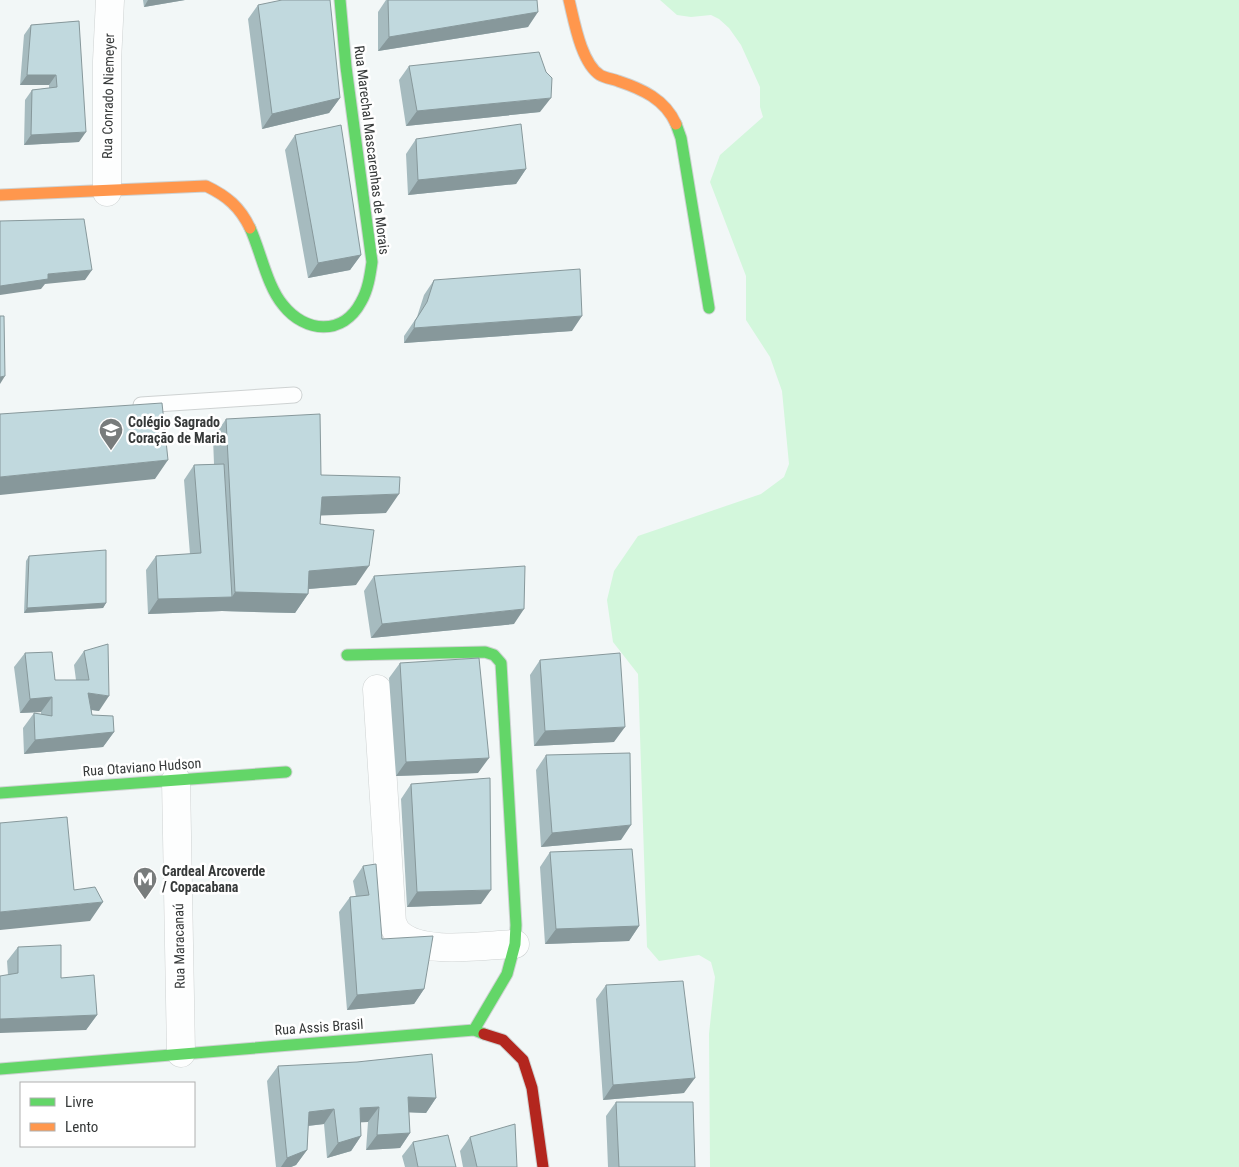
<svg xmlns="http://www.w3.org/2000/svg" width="1239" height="1167" font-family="'Roboto Condensed',sans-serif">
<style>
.green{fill:#d3f7dc}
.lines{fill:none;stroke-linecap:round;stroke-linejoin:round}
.lane-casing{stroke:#ced2d2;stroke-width:17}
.street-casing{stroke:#ced2d2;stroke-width:29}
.fast-casing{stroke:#ced2d2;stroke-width:13}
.slow-casing{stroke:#ced2d2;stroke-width:13}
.jam-casing{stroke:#ced2d2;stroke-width:13}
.lane{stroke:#fdfefe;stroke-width:15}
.street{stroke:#fdfefe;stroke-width:28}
.fast{stroke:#63d668;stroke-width:11}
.slow{stroke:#ff974d;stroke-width:11}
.jam{stroke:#b3261e;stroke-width:11}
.wall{fill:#a6bbbf}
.shaded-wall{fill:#87989b}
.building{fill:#c1d9de;stroke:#87989b}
.labels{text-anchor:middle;stroke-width:5;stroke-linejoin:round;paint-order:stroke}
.street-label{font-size:14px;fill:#363939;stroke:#fff}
.poi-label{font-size:14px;font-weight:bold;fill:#363939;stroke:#fff;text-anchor:start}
</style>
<rect width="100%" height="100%" fill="#f2f7f7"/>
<!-- green -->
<path class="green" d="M660,0H1239V1167H710L709,1034L715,977L711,962L699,955L659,961L647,947L638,674L613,642L607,600L614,571L638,536L761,494L784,477L789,464L782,391L770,357L746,320V276L710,182L720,155L763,117L760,107V87L741,45L729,28L719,19L711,15L691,17L677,15Z"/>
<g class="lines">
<defs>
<path id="lane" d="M141,405L294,395"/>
<path id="street" d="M107,192V61L110,0
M377,689L392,923C394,926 395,930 398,933C421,956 484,945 515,944
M176,780L181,1053"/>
<path id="fast" d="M676,124L681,138L709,308
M250,228C261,252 267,286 283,305C305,333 343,336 361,302C368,290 370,276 372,262L346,67L340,0
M347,655L485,652L494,655L501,663L516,925L515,944L507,974L474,1030
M0,793L286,772
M0,1069L474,1030L484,1034"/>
<path id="slow" d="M569,0C574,20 581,63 600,75C605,78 613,79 618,81C642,89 665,99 676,124
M0,195L206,186C227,196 240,207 250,228"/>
<path id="jam" d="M484,1034L503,1040L523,1060L532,1088L543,1167"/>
</defs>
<!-- lane casing -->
<use href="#lane" class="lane-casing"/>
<!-- street casing -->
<use href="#street" class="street-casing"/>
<!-- fast casing -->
<use href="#fast" class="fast-casing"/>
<!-- slow casing -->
<use href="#slow" class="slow-casing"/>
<!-- jam casing -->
<use href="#jam" class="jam-casing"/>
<!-- lane -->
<use href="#lane" class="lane"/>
<!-- street -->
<use href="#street" class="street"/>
<!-- fast -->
<use href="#fast" class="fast"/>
<!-- slow -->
<use href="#slow" class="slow"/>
<!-- jam -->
<use href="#jam" class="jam"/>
</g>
<!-- wall -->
<path class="wall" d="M143,0H185L144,7Z
M386,0H537L528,27L378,51V12Z
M258,5L340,98L329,113L262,129L248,19Z
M79,21V142L24,145L25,100L32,90L49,88V85H20L24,35L31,25Z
M409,66L540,112L406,126L399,80Z
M295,135L361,255L350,270L308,278L285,150Z
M416,139L526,169L516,184L408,195L406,154Z
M434,280L572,331L404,343V336L417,317L424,295Z
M226,419L386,513L321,515L320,524L356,585L309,589L308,594L295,613L222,611L148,614L146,570L156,556L190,554L184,480L194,465L214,464L213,438Z
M29,556L106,603L103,608L24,613L26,561Z
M374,576L514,624L371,638L364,591Z
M84,651L99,711L92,710V715L114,732L103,747L24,754L23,728L34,713L41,714V712L20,713L14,667L25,653L55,680H76L74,665Z
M540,660L614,742L534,746L530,675Z
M400,663L478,773L396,776L389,678Z
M546,755L621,840L541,847L536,770Z
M411,784L481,904L407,907L401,799Z
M550,852L639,926L629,941L545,944L540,867Z
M363,866L382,939L424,989L414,1004L347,1010L339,912L350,897H356L353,881Z
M18,947L61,978L97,1015L86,1030L8,975L7,961Z
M606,985L684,1093L603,1100L596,999Z
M278,1066L436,1098L426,1113L409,1112L410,1133L400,1148L366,1150L368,1122H360L361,1136L351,1151L327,1158L324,1124L308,1126L307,1150L296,1165L291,1167H276L267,1081Z
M616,1102L695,1167H608L606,1116Z
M470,1137L517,1167H463L460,1151Z
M413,1142L456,1167H405L402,1156Z"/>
<!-- shaded-wall -->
<path class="shaded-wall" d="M148,0H185L144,7Z
M538,12L528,27L378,51L389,37Z
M27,75H56L49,85H20Z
M340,98L329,113L262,129L272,114Z
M551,98L540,112L406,126L417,111Z
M86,132L79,142L24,145L31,135Z
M526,169L516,184L408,195L418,180Z
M361,255L350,270L308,278L318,263Z
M92,270L85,280L45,284L41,289L0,295V286L48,274Z
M582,316L572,331L404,343L414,328Z
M5,376L0,384V377Z
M168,460L155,479L0,495V477Z
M399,494L386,513L309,516L322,497Z
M369,566L356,585L296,590L309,571Z
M235,592L308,594L295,613L222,611L148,614L158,599L232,597Z
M106,603L103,608L24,613L27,608Z
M524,609L514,624L371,638L382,624Z
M88,693L109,696L99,711L78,708Z
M52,697L41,712L20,713L30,699Z
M625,727L614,742L534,746L545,731Z
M114,732L103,747L24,754L35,740Z
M489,758L478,773L396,776L406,762Z
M631,825L621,840L541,847L552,833Z
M491,890L481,904L407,907L417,892Z
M103,902L90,921L0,930V912Z
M639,926L629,941L545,944L556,929Z
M424,989L414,1004L347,1010L357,995Z
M97,1015L86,1030L0,1033V1019Z
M695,1078L684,1093L603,1100L613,1085Z
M408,1097L436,1098L426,1113L398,1112Z
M379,1107L368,1122L349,1123L360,1108Z
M334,1109L324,1124L298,1127L309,1112Z
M410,1133L400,1148L366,1150L377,1135Z
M361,1136L351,1151L327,1158L338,1143Z
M307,1150L296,1165L291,1167H281L287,1158Z"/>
<!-- building -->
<path class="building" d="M282,0H330L340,98L272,114L258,5Z
M388,0H537L538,12L389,37Z
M79,21L86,132L31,135L32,90L57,87L56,75H27L31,25Z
M539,52L546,72L552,78L551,98L417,111L409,66Z
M521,124L526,169L418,180L416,139Z
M341,125L361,255L318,263L295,135Z
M84,219L92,270L48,274V279L0,286V221Z
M580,269L582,316L414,328L415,321L427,302L434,280Z
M0,316H4L5,376L0,377Z
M162,403L168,460L0,477V414Z
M320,414L321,475L400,477L399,494L322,497L320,524L374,530L369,566L309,571L308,594L235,592L226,419Z
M224,464L232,597L158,599L156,556L201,553L194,465Z
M106,550V603L27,608L29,556Z
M525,566L524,609L382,624L374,576Z
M108,644L109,696L88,693L92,715L113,716L114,732L35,740L34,713L52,716V697L30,699L25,653L52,652L55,680H89L84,651Z
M620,653L625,727L545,731L540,660Z
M479,658L489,758L406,762L400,663Z
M630,753L631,825L552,833L546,755Z
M490,778L491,890L417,892L411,784Z
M67,817L74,890L95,887L103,902L0,912V823Z
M632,849L639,926L556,929L550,852Z
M376,864L382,939L433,936L424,989L357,995L350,897L369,895L363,866Z
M61,945V978L94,975L97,1015L0,1019V976L18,973V947Z
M683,981L695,1078L613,1085L606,985Z
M432,1054L436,1098L408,1097L410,1133L377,1135L379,1107L360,1108L361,1136L338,1143L334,1109L309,1112L307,1150L287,1158L278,1066L357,1062Z
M616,1102H693L695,1167H619Z
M515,1124L517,1167H477L470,1137Z
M448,1135L456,1167H418L413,1142Z"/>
<!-- icons -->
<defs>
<symbol id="school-pin" viewBox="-11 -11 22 30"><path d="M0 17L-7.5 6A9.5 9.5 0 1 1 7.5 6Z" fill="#787c7c" stroke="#fff"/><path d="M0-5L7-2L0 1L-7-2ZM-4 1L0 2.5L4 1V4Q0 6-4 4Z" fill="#fff"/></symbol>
<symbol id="metro-pin" viewBox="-11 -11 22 30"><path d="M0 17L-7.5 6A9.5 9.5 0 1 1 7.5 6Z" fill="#787c7c" stroke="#fff"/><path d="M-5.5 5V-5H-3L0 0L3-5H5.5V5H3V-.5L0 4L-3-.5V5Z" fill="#fff"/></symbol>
</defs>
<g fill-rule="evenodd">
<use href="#school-pin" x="97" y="416" width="28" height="38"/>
<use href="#metro-pin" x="131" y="865" width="28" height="38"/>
</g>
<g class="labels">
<!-- street labels -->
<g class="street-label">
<text transform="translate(108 96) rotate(-89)" y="5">Rua Conrado Niemeyer</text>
<text transform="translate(372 150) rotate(83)" y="5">Rua Marechal Mascarenhas de Morais</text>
<text transform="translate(142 767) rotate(-4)" y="5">Rua Otaviano Hudson</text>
<text transform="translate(179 946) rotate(-91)" y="5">Rua Maracanaú</text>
<text transform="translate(319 1027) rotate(-4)" y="5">Rua Assis Brasil</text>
</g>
<!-- poi labels -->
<g class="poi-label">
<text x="128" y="427">Colégio Sagrado<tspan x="128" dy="16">Coração de Maria</tspan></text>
<text x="162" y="876">Cardeal Arcoverde<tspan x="162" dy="16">/ Copacabana</tspan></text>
</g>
</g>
<!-- legend -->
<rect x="20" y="1082" width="175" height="65" fill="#ffffff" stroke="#afb0b0"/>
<rect x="30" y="1098" width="25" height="8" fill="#63d668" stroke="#afb0b0"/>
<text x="65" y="1107" font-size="15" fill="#363939">Livre</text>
<rect x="30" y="1123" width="25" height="8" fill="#ff974d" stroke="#afb0b0"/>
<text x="65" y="1132" font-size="15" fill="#363939">Lento</text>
</svg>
